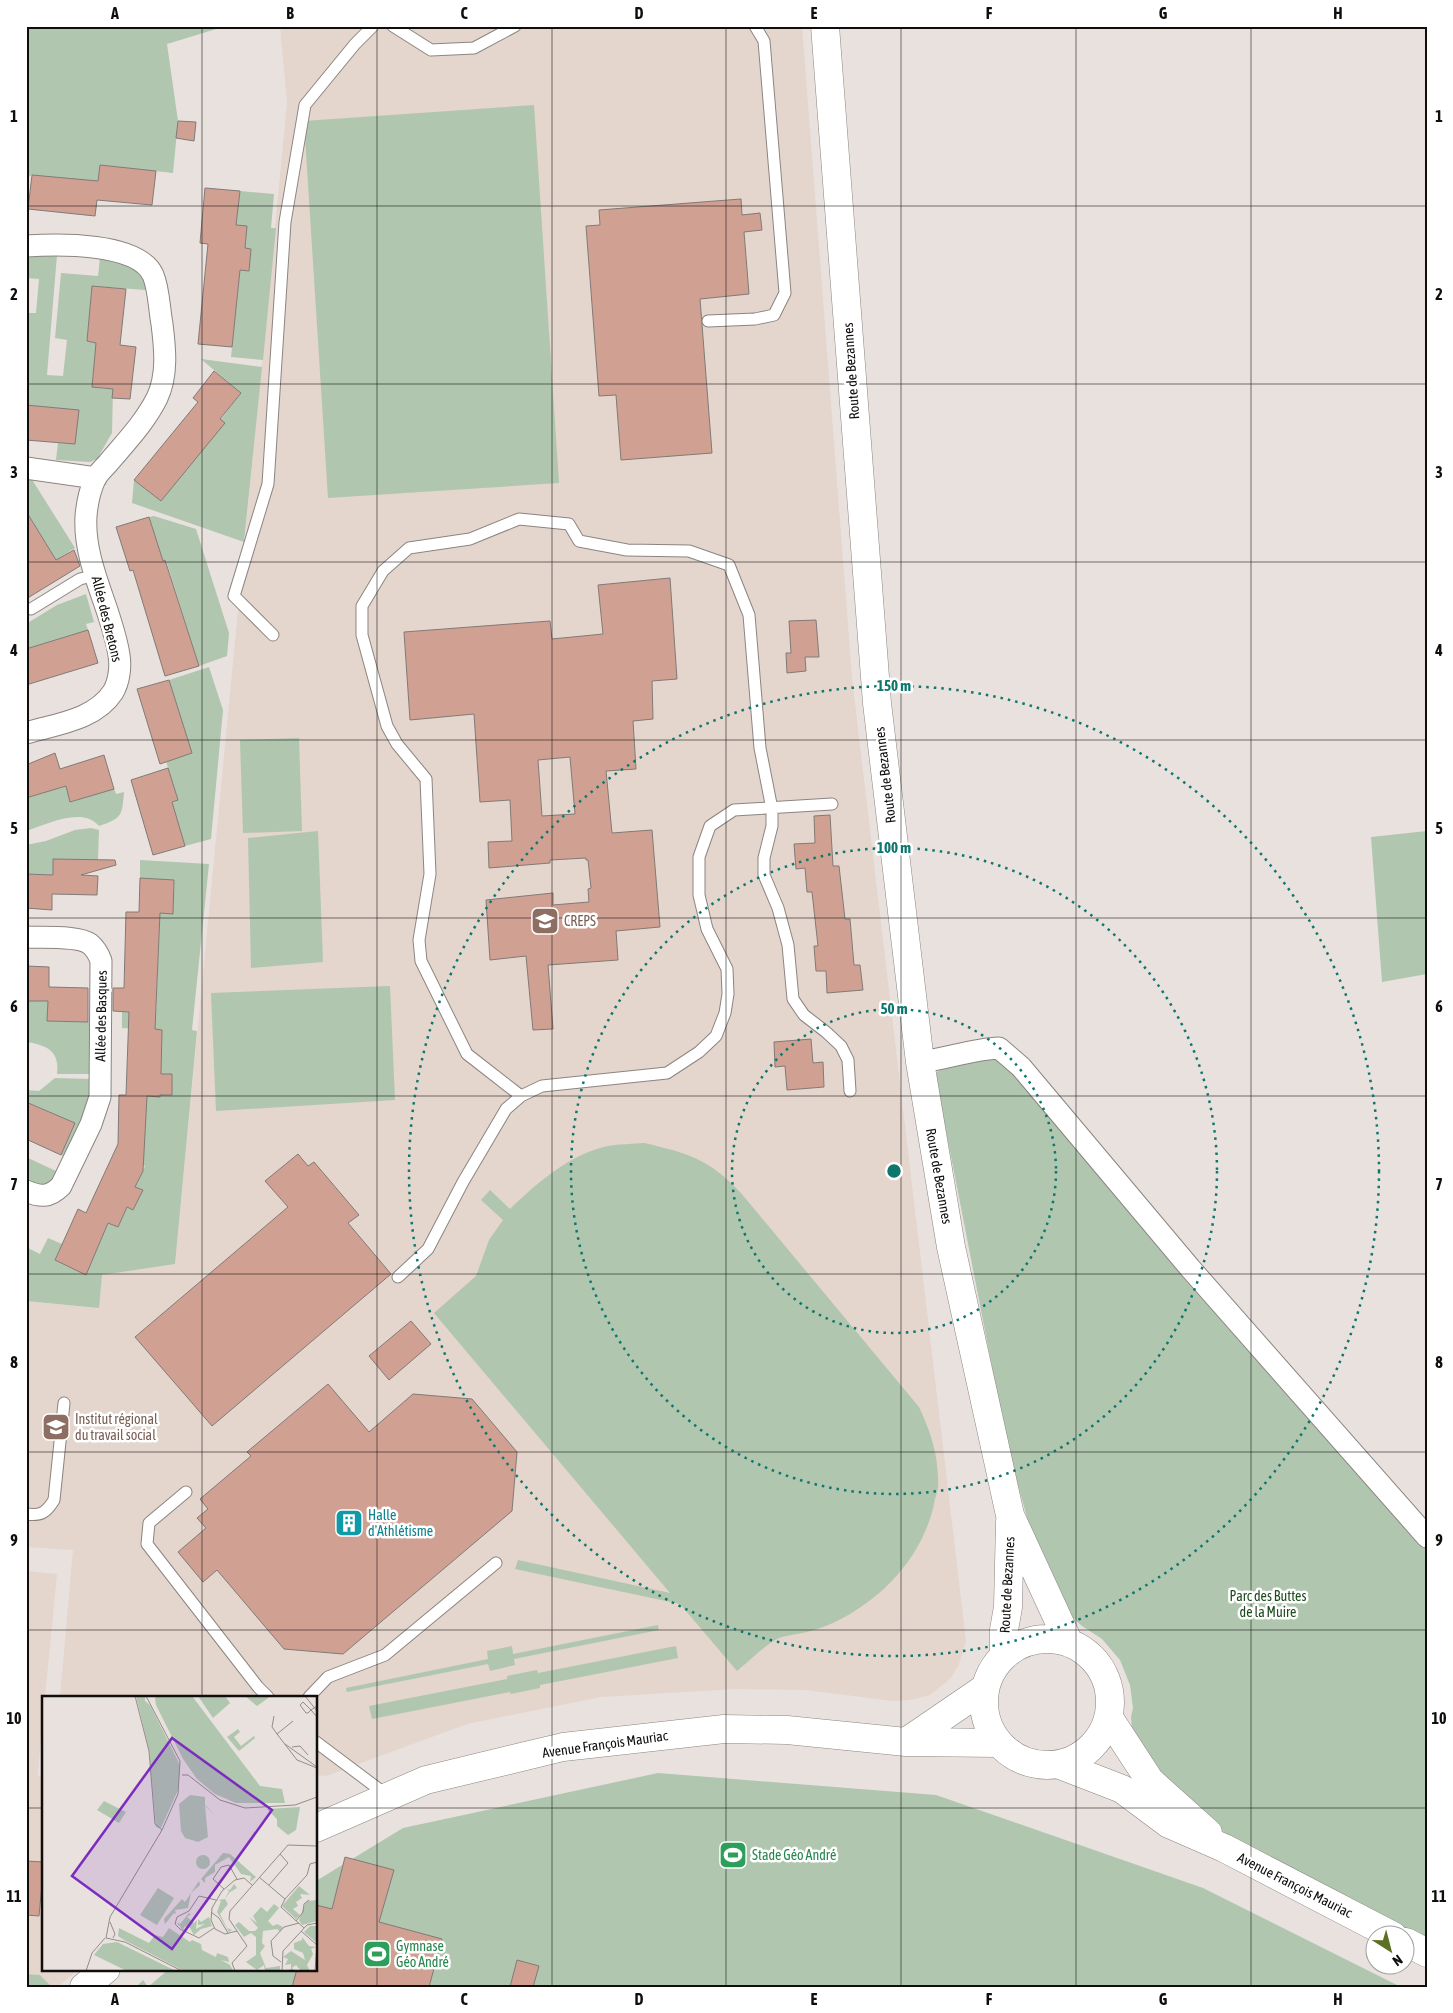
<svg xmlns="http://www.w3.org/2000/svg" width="1453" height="2013" font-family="'Asap Condensed',sans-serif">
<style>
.built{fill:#e4d5cd}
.green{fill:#b0c6af}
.building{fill:#d0a192;stroke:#817a77;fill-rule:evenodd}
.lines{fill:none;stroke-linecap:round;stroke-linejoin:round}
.lane-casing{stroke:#8b8581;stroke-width:13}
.street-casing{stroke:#8b8581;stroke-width:23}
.secondary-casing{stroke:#8b8581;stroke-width:29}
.lane{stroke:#fff;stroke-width:11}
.street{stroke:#fff;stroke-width:21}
.secondary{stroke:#fff;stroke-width:28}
.grid{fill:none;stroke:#100e0d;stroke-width:1;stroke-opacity:0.55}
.ring{fill:none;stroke:#0f766e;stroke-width:2.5;stroke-dasharray:2.5 5}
.labels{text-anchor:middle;stroke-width:5;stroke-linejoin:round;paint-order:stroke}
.street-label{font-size:14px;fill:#100e0d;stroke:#fff}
.education-label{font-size:14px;fill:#785e54;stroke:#fff;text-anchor:start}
.culture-label{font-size:14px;fill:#0d838f;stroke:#fff;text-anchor:start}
.park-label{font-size:14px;fill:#1c4b1c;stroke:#fff}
.leisure-label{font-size:14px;fill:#27864d;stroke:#fff;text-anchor:start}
.inset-road{fill:none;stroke:#928d8a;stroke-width:1}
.view{fill:#7b2cbf;fill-opacity:0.15;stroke:#7b2cbf;stroke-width:2.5}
.inset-edge{fill:none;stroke:#100e0d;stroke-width:2.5}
.centre{fill:#0f766e;stroke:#fff;stroke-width:2.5}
.ring-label{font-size:15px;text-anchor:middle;font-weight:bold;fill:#0f766e;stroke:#fff;stroke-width:5;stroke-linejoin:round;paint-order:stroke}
.neatline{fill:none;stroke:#100e0d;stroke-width:2}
.grid-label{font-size:16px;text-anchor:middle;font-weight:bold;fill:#100e0d}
</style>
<rect width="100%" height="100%" fill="#e9e1de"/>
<!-- built -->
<path class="built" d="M280,26H802L852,678L966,1641L959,1664L951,1678L930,1695L910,1700L893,1701L806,1690L737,1689L601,1697L467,1724L326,1776L316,1775V1697H60L73,1550L26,1547V1301L98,1308L102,1275L175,1264L287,103Z
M26,1571L57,1574L45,1697H44L38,1775L44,1780V1969H79L57,1987H52L40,1975L26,1974Z"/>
<!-- green -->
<path class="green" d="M26,26H226L167,44L178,121L173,173L100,165L98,182L32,175L26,178Z
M534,105L559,483L328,498L304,121Z
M240,191L274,194L271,228H276L263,360L231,357L240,270L249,271L251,249L245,248L247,226L236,225Z
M42,254L57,255L47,375L63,376L67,340L55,338L61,273L98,276L100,258C121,263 142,263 146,290L92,286L87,341L102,344L100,365H94L92,382L98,388L113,389L112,433L97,459L90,462L56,460L58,443L75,444L78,410L26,405V313H36L39,279L26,278V257Z
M201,359L262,367L244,542L132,503L134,480L161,501C189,466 213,428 241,393Z
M26,477L31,478L75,548L27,578L46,544L29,515L26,517Z
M154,516L196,529L229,633L227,656L199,666L166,560L163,561L149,517Z
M86,594L94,622L86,624L88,630L26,649V624L57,605Z
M209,667L223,710L211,839L185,846L172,803L178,800L166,761L192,753L169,680Z
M299,738L302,831L243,833L240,740Z
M66,786L71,802L114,788L116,794L124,792C122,815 123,818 99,826C82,806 46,825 26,831V798Z
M91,828L99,830L98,860H53V875L26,874V845L46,841L75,830Z
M318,831L323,962L251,968L248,838Z
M1427,831V974L1382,982L1371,837Z
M140,860L209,864L192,1030L197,1031L175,1264L102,1275L99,1308L26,1301V1247L40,1254L48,1238L62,1244L55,1260L86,1274L108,1223L118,1227L127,1207L133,1210L142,1190L135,1187L145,1166L114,1152L147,1096L160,1097V1095H171L172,1075L161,1074L162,1030L122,1028V1012L156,1013L160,913L173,914L174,880L140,878Z
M390,986L395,1100L216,1111L211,993Z
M26,1001H48V1021L92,1022L91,1074H57C60,1050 46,1045 26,1042Z
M994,1051L1427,1545V1942L1245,1845L1217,1828L1188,1805L1133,1740L1131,1717L1133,1708L1130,1685L1120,1660L1102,1639L1082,1626L1063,1609L1038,1557L1008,1449L935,1074L944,1066Z
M55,1078L91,1079L90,1099L66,1157L61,1155L75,1123L27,1102L26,1104V1090L39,1091Z
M644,1143C688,1153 709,1159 741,1193L919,1407C930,1430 938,1454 938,1480C939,1486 937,1493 935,1499C925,1554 884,1599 833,1623C822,1628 809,1632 797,1634C791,1635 784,1636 779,1638C767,1643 747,1663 737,1671L680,1604L515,1569L518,1560L670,1593L434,1313L476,1276L489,1240L503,1220L481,1200L490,1190L510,1209C537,1183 570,1154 608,1146C620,1144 632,1144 644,1143Z
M26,1157L58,1172L47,1187L26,1184Z
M658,1625L659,1630L514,1659L515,1665L490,1671L488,1664L347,1692L346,1688L488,1659L487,1651L512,1646L513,1654Z
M676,1646L678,1658L540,1685V1688L511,1694L510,1692L372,1719L369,1706L507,1679V1676L537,1670L538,1673Z
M658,1773L936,1795L1203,1888L1401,1987H136L143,1980L148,1987L169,1969H316V1881L403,1828Z
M26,1974L40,1975L52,1987H26Z"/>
<!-- building -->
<path class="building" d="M178,121L196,122L194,141L176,138Z
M100,165L156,171L152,205L97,200L95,216L28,209L32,175L98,181Z
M205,188L240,191L236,225L247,226L245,248L251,249L249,271L240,270L232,347L198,344L208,244L200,243Z
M741,199L742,215L760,213L762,230L744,232L749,294L700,299L712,453L621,460L616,395L599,396L586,226L600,225L599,210Z
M92,286L126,289L120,345L136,347L130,399L112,398L113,389L92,387L96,343L87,341Z
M214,371L241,393L220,419L225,423L161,501L134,480L198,402L193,398Z
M26,405L79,410L75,444L26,440Z
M26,511L56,560L74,550L80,566L26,599Z
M149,517L163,561L165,560L199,666L165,676L133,570L130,571L116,527Z
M670,578L677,679L652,681L653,719L633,721L636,769L606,771L612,833L652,830L660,927L616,931L618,960L548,965L553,1029L533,1030L526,956L490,960L486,900L553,893V905L589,902L588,889L591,888L588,860H586V858L550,860V863L489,868L488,842L512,841L510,800L480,802L474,714L410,720L404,632L550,621L552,639L603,634L598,585ZM570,757L575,814L542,816L538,760Z
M816,620L819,657H805L806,671L787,673L786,653H791L789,621Z
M88,630L98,663L26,685V649Z
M169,680L192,753L160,764L137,689Z
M55,753L60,769L104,755L114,789L70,802L66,786L26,798V765Z
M168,768L178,800L172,802L185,846L153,855L131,780Z
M830,815L833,866H839L845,919H850L854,965H860L863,990L827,993L826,971H816L814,946H818L812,892H807L805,868L796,869L794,844L815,843L814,816Z
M53,859L115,860L116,865L81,875L98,876L97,895L52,894V910L26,908V874L53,875Z
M140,878L174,880L173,914L160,913L155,1029L162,1030L161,1074H172V1095H160V1097L147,1096L143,1171L135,1187L143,1190L133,1210L127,1207L118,1227L108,1223L86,1275L55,1260L78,1209L86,1213L118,1144L119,1095H126L129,1012L113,1011V988H124L126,912H139Z
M27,966L49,967V987L88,988V1022L47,1021L48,1001H26Z
M811,1039L813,1063L823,1062L824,1087L787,1090L785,1066L775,1067L774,1042Z
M26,1102L75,1123L61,1155L26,1139Z
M298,1154L308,1166L314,1162L359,1215L348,1223L391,1274L212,1426L135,1337L288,1207L265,1181Z
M411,1321L431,1344L389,1380L369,1356Z
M328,1384L369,1432L413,1394L472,1399L517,1452L512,1511L343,1654L284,1649L217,1570L203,1582L178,1552L206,1528L197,1518L208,1509L200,1499L251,1456L247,1452Z
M345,1857L394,1870L379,1922L442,1939L429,1987H292L297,1969H316V1905L332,1909Z
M26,1861L44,1862L39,1916L26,1915Z
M517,1960L539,1966L533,1987H510Z"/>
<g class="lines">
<defs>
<path id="lane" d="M393,26L431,50L474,48L515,26
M708,321L755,319L774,315L785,293L764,41L755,26
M31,609L80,579L96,575
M273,635L234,596L268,484L285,222L305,105L355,44L373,26
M521,1096L467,1054L421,961L419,940L430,874L426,779L397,744L387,726L362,635V606L383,571L409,548L470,539L519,519L569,524L579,541L627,550L689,551L729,565L749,615L760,748L772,809V826L764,858V875L778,908L788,945L793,999L804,1015L826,1032L841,1046L848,1060L850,1091
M398,1277L428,1249L463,1182L506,1109L521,1096L542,1086L667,1073L699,1052L716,1036L725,1013L728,994L727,969L707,929L699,895V857L710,826L734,810L832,804
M186,1492L149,1523L147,1544L258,1687L268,1697
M26,1514C41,1516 46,1513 54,1500L64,1403
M309,1697L328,1677L385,1655L496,1563
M316,1742L388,1796"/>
<path id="street" d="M26,246C57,244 138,242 153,275C159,289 159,308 162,324C165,348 168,375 157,398C145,422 126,442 109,462C105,467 98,473 95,479C90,490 87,504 86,516C83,564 112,609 119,655C121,667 119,682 113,692C95,720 56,724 26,733
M26,468L96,478
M26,937C42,938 78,935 90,944C96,949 99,955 101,961L100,1097L91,1124L61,1186C49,1198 40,1197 26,1191
M920,1062C947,1059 972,1049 999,1048L1021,1067L1190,1268L1427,1537"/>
<path id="secondary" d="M825,26L877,703L920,1062L951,1247L1010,1515L1069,1643
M984 1702a63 63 0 1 1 126 0a63 63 0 1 1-126 0Z
M1004,1655V1630L1008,1607L1010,1522
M1109,1718L1150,1781L1208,1833
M906,1742L985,1688
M1060,1765L1122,1789L1169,1824L1224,1848L1393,1936
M316,1828L426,1780L563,1747L724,1729L787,1730L906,1742L998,1743
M1406,1942L1427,1953
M84,1987L106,1969"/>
</defs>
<!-- lane casing -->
<use href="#lane" class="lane-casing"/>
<!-- street casing -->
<use href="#street" class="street-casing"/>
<!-- secondary casing -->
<use href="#secondary" class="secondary-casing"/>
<!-- lane -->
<use href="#lane" class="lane"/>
<!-- street -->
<use href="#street" class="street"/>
<!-- secondary -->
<use href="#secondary" class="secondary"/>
</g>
<!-- grid -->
<path class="grid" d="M202,26V1697M377,26V1987M552,26V1987M726,26V1987M901,26V1987M1076,26V1987M1251,26V1987M26,206H1427M26,384H1427M26,562H1427M26,740H1427M26,918H1427M26,1096H1427M26,1274H1427M26,1452H1427M26,1630H1427M26,1808H44M316,1808H1427M202,1969V1987"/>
<!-- distance rings -->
<g class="ring">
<circle cx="894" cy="1171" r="162"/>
<circle cx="894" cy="1171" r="323"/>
<circle cx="894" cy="1171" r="485"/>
</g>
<!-- icons -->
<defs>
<symbol id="university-square" viewBox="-11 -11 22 22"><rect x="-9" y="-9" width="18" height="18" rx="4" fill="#8d6e63" stroke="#fff"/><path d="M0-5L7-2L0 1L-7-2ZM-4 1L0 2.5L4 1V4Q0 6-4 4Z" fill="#fff"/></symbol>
<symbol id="building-square" viewBox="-11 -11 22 22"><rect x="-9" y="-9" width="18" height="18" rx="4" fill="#0f9aa8" stroke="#fff"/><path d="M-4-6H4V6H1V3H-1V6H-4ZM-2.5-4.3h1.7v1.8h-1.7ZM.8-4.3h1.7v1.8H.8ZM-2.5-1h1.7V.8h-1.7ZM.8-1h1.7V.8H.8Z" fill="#fff"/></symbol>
<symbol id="stadium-square" viewBox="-11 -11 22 22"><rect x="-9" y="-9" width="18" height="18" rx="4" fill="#2e9e5b" stroke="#fff"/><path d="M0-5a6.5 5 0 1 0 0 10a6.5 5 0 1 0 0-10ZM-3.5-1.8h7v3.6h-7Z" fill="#fff"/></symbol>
</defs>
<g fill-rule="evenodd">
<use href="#university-square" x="529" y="905" width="32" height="32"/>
<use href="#university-square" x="40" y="1411" width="32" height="32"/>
<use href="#building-square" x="333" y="1507" width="32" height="32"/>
<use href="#stadium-square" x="717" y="1839" width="32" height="32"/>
<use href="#stadium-square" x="361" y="1938" width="32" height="32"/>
</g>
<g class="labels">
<!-- street labels -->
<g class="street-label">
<text transform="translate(851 371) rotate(-94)" y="5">Route de Bezannes</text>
<text transform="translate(107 619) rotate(76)" y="5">Allée des Bretons</text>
<text transform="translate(885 775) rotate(-97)" y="5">Route de Bezannes</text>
<text transform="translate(101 1016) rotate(-89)" y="5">Allée des Basques</text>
<text transform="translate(939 1176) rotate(80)" y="5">Route de Bezannes</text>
<text transform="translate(1007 1585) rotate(-87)" y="5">Route de Bezannes</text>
<text transform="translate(605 1744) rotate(-8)" y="5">Avenue François Mauriac</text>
<text transform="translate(1295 1885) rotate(27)" y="5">Avenue François Mauriac</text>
</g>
<!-- education labels -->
<g class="education-label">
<text x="564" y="926">CREPS</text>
<text x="75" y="1424">Institut régional<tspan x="75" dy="16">du travail social</tspan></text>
</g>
<!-- culture labels -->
<g class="culture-label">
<text x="368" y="1520">Halle<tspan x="368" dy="16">d'Athlétisme</tspan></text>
</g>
<!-- park labels -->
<g class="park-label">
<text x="1268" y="1601">Parc des Buttes<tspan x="1268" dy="16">de la Muire</tspan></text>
</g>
<!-- leisure labels -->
<g class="leisure-label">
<text x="752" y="1860">Stade Géo André</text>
<text x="396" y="1951">Gymnase<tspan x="396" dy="16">Géo André</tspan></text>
</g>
</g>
<!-- overview -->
<g transform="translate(42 1696)">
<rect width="275" height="275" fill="#e9e1de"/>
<path d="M94,0H103V5L108,9L138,69L136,94L119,132L114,131L107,54ZM115,0H150L218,90L240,93L243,107H194L173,98L155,83L141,63L114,9L113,2ZM156,0H183L188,7L171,22ZM203,0H229L215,10ZM196,33L198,36L192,41L199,50L212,40L213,42L197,55L185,41ZM148,99L163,101V109L173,119L163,110L166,141L156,146L143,142L139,135L137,108ZM62,105L84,116L77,127L55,114ZM258,111L254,134L246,139L235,130V123L225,113ZM181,157L188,158L214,181L208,186L209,180L199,178L187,161L173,169V176L163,182V187L159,183ZM154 166a7 7 0 1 1 14 0a7 7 0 1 1-14 0ZM157,185L158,189L149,197L146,212L133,214L134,218L132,217L123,228L122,223L140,203L143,206ZM192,188L195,192L188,196L183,203L186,208L178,218L185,232L190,234L187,236L175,216L179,205L176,204L183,203L187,195L185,193L188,194ZM257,190L268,199L258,198L260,202L254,206L256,210L251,213L258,219L254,223L240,210ZM116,192L132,202L115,229L98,219ZM275,204V225L260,229L257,224L262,210L265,205ZM232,208L237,212L226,225L231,230L235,228L241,231L238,236L235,233L221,235L220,247L223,250L218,257L224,272L238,270V275H223L222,269L215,274L204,266L214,259V241L209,237L202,241L193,229L197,226L207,235H213L216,232L207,221L215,227L211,220L219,211L225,216ZM147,217L149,218L145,221L152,227L155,224L154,233L163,228L156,229V223L159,226L167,221L170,230L159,233L152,239L148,232L143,230L141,234L134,226L138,228ZM268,230H275V247L262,236ZM77,232L107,247L113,239L121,241L127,232L148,246L150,244L159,248L160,254L174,261L175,257L186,261L187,266L179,264L188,269L191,275H142L82,244L76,240ZM260,241L267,250L274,251L269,253L271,258L265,269L268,275H259L254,269L250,272L253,275H242L249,273V268L243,269L246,263L241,261L249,255L263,264L261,257L252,253V247L260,244ZM75,246L134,275H85L52,259L61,248Z" fill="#b0c6af"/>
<path class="inset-road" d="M93,0L107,55L113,128L120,134M104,0L138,65M263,0L275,15M275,10L269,14L266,17H264L258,9L261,6L269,14L275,21M232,20L230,31L235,38M251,25L235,38L255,64L275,72M243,48L275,71M250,51L258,50L266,59M140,79H146L178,104L203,112L253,109L275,101M217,181L243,203L239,211L262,232M227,189L246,167L238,158M182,193L171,183L179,171L187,169L195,183M243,203L265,179L268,168L275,166M147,215L135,221L133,228L138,233L157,242L172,232M147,215L157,200L174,204M169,216L177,222L186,237M254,225L261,216L262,208L267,204M68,226L73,238L71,242M195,235L183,238L173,233L169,224L170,212L180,195L193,184L202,182L210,189M259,235L275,249L273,275M64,242L68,221L120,134L136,98L138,65M64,242L83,246L140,275M239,266L231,260L229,245L242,231L257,227M44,275L50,257L63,242M193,275L190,267L205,250L187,223L188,215L246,149L275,150M240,275L241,255L265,229L275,227"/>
<path class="view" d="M130,42L230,114L130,253L30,180Z"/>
<rect width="275" height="275" class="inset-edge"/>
</g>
<circle cx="894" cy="1171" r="8" class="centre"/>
<g class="ring-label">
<text x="894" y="691">150 m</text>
<text x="894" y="853">100 m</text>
<text x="894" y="1014">50 m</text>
</g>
<!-- border -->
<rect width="1453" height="2013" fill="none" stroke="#ffffff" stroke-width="55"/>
<!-- north arrow -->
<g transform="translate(1390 1950) rotate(144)"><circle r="24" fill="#ffffff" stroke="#9f9f9e"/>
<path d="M0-4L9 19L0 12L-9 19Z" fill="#5c7222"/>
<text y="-8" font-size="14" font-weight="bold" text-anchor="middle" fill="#100e0d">N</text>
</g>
<rect x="28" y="28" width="1398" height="1958" class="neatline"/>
<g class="grid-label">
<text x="115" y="19">A</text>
<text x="290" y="19">B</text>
<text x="464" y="19">C</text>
<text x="639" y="19">D</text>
<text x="814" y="19">E</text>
<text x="989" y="19">F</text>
<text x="1163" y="19">G</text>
<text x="1338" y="19">H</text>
<text x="14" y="122">1</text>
<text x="1439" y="122">1</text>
<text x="14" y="300">2</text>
<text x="1439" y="300">2</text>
<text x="14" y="478">3</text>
<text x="1439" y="478">3</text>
<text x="14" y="656">4</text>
<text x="1439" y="656">4</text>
<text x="14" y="834">5</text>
<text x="1439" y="834">5</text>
<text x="14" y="1012">6</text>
<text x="1439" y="1012">6</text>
<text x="14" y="1190">7</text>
<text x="1439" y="1190">7</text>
<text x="14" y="1368">8</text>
<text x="1439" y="1368">8</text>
<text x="14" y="1546">9</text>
<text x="1439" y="1546">9</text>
<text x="14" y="1724">10</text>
<text x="1439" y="1724">10</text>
<text x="14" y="1902">11</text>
<text x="1439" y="1902">11</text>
<text x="115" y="2005">A</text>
<text x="290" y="2005">B</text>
<text x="464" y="2005">C</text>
<text x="639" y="2005">D</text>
<text x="814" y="2005">E</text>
<text x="989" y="2005">F</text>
<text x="1163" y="2005">G</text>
<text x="1338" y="2005">H</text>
</g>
</svg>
